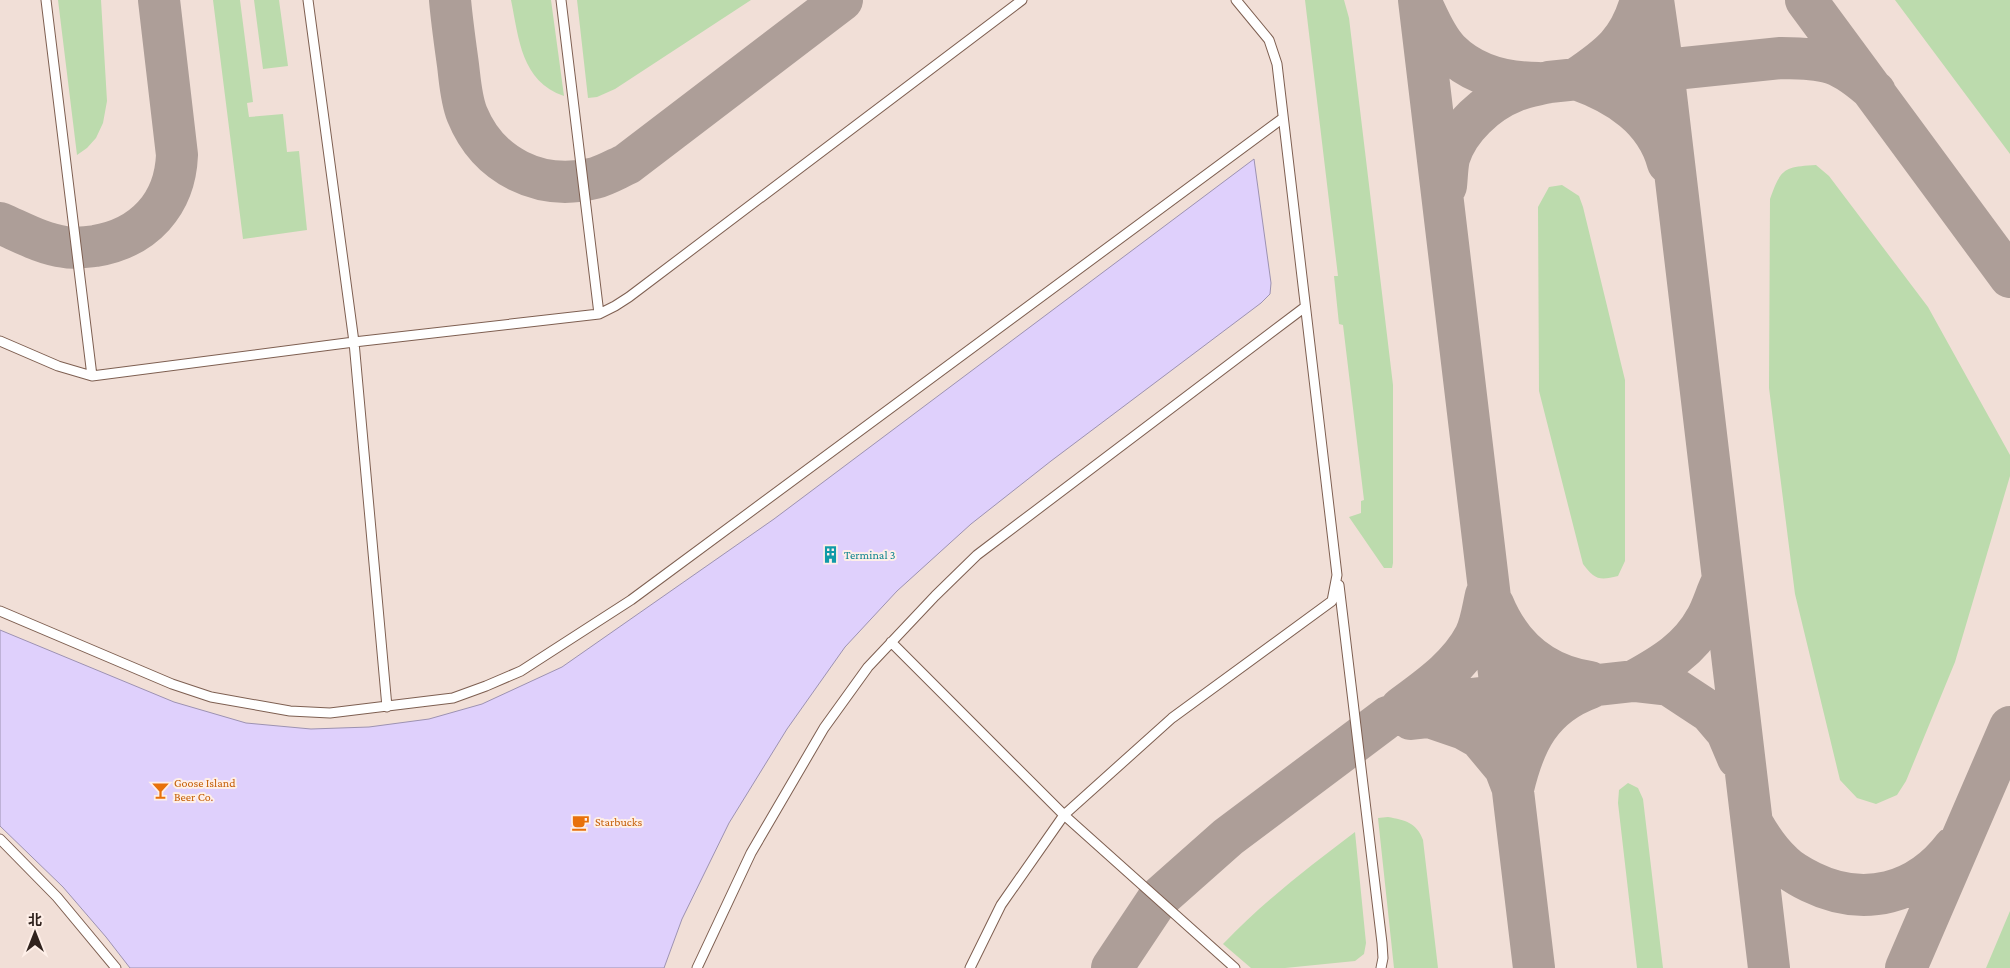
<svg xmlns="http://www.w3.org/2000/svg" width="2010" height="968" font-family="'Crimson Pro','Noto Sans SC',serif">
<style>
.built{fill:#f1dfd7}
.green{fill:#bcdbad}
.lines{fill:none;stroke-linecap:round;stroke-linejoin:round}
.taxiway{stroke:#ad9e98;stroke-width:42}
.building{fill:#dfd0fc;stroke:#9d92b1}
.lane-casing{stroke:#7e5f51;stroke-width:11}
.lane{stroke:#fff;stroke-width:9}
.labels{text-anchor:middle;stroke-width:4;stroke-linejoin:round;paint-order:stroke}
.culture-label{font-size:12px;fill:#0d838f;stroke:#feefe8;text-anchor:start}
.food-label{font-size:12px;fill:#c56008;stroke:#feefe8;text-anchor:start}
</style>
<rect width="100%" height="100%" fill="#feefe8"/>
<!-- built -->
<path class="built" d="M0,0H2010V968H0Z"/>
<!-- green -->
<path class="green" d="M58,0H101L107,101L103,123L96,138L87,148L77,155Z
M213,0H240L253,102L247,103L249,117L283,114L287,152L299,151L307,230L243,239Z
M254,0H279L288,66L263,69Z
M511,0H551L564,96C521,81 519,39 511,0Z
M577,0H751L615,89L597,97L588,98Z
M1305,0H1344L1349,18L1393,385V563L1392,568H1384L1349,517L1361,513V501L1364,500L1343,325L1339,324L1334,276H1338Z
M1895,0H2010V154Z
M1816,165L1829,176L1928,307L2010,455V476L1955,662L1906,781L1897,795L1876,804L1857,798L1840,780L1795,594L1769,388L1770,199C1781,168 1784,167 1816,165Z
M1562,185L1579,196L1583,207L1625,380V561L1618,576C1599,581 1594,579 1583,564L1539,391L1538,207L1549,187Z
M1628,783L1638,788L1643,799L1663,968H1637L1618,803L1619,790Z
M1388,817C1405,820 1417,823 1423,840L1438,968H1394L1378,818Z
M1355,832L1366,943L1364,954L1355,961L1285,968H1251L1223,944C1263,902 1309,867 1355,832Z
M2010,911V968H1986Z"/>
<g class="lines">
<!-- taxiway -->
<path class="taxiway" d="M450,0C452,22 455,43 458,65C460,81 461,99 467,114C488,166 540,192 595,178C606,175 616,169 627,164L842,0
M1419,0L1534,968
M1641,0C1630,41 1610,56 1576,79C1618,94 1656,118 1668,163
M1653,0L1663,70L1769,968
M1806,0L2010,277
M1423,7C1430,22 1437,39 1449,51C1473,75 1506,83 1539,83
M1446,186C1447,177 1447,167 1449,158C1458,128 1487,102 1515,91C1526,86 1538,85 1549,82L1781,58C1828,59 1839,60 1875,92
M0,223C21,232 42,244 65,247C74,249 86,247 95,246C144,238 175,204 177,155L159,0
M1493,604C1511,648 1543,675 1590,682
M1634,681C1663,665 1690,649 1706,619C1713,607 1716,593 1723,580
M1401,708C1428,688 1459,667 1475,636C1481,624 1483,608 1486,595
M1411,719L1429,717L1464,729L1480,738L1505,768L1513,789C1524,742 1541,706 1590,688
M1752,823C1760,837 1770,852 1782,863C1790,871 1801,877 1811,882C1864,908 1918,894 1954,847
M1112,968L1158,899L1228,837L1388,717L1427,704L1634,681L1669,685L1710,712L1727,732L1738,758
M1906,968L2010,727"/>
</g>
<!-- building -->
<path class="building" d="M1254,159L1271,283L1270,294L1261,303L1051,461L971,524L897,591L845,647L787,729L729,823L682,919L664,968H130L106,937L63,887L0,826V630L174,702L246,723L311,729L369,727L429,719L482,704L562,667L774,519Z"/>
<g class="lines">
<defs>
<path id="lane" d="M46,0L92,376
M308,0L354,342L387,707
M561,0L599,314
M0,341L58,366L92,376L354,342L599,314L615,306L629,297L1022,0
M1339,585L1382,943L1383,958L1381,968
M0,611L172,684L211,697L290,711L330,713L453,698L486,686L521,671L631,600L1283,118
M891,642L1064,815L1235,968
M0,839L57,897L116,968
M697,968L751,853L824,728L868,667L935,596L977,555L1305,307
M970,968L1001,905L1064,815L1172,718L1332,601L1337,575L1277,64L1269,40L1236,0"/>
</defs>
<!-- lane casing -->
<use href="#lane" class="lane-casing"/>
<!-- lane -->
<use href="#lane" class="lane"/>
</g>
<!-- icons -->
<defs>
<symbol id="building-bare" viewBox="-9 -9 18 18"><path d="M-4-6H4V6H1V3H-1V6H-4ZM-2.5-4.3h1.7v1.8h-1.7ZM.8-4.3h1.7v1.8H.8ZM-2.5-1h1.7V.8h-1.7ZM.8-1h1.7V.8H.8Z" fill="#0f9aa8" stroke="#feefe8" stroke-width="2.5" paint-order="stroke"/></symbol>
<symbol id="bar-bare" viewBox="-9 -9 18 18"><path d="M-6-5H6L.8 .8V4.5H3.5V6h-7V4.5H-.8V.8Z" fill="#e8710a" stroke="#feefe8" stroke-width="2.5" paint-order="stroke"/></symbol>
<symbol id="cafe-bare" viewBox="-9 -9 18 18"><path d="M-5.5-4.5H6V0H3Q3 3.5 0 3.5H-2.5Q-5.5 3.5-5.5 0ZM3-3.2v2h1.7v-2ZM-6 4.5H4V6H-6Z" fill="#e8710a" stroke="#feefe8" stroke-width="2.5" paint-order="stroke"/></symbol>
</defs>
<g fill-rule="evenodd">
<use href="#building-bare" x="818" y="542" width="25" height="25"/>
<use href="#bar-bare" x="148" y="778" width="25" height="25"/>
<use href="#cafe-bare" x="568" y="810" width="25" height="25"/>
</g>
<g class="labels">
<!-- culture labels -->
<g class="culture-label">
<text x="844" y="559">Terminal 3</text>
</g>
<!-- food labels -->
<g class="food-label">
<text x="174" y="787">Goose Island<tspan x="174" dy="14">Beer Co.</tspan></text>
<text x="595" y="826">Starbucks</text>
</g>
</g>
<!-- north arrow -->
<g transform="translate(35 933)" stroke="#feefe8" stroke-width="4" paint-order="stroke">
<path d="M0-4L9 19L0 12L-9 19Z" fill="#30221d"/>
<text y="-8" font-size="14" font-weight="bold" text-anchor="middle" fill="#30221d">北</text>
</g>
</svg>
